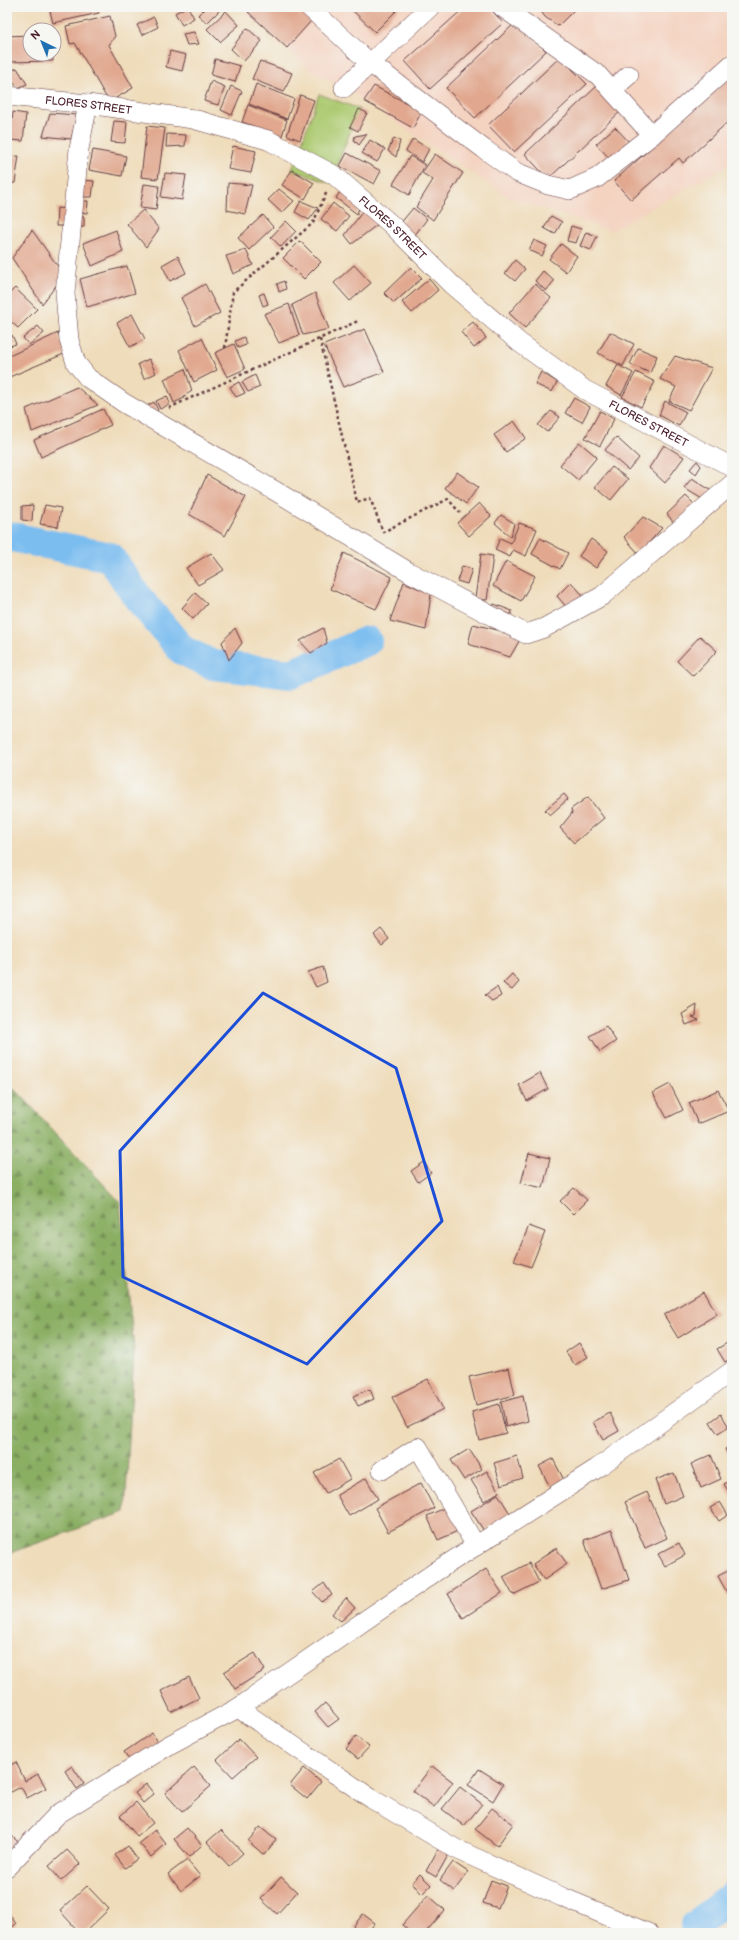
<svg xmlns="http://www.w3.org/2000/svg" width="739" height="1940" font-family="'Balsamiq Sans',sans-serif">
<style>
.built{fill:#f4d3c1}
.grass{fill:#adcb72;stroke:#7c754e}
.forest{fill:url(#forest-firs);stroke:#6a6748}
.lines{fill:none;stroke-linecap:round;stroke-linejoin:round}
.river{stroke:#7bbdf0;stroke-width:30}
.building{fill:#e1a88f}
.minor-casing{stroke:#633b40;stroke-width:20}
.path{stroke:#633b40;stroke-width:2.5;stroke-dasharray:3 3;stroke-linecap:butt}
.minor{stroke:#fff;stroke-width:19}
.marked{fill:none;stroke:#1d4ed8;stroke-width:3;stroke-linejoin:round}
.labels{text-anchor:middle;stroke-width:3;stroke-linejoin:round;paint-order:stroke}
.street-label{font-size:11px;fill:#4a1f2b;stroke:#f6f6f2}
</style>
<defs>
<pattern id="forest-firs" width="22" height="20" patternUnits="userSpaceOnUse"><rect width="22" height="20" fill="#8aaf64"/><path d="M5 1l3.5 6h-7zM16 11l3.5 6h-7z" fill="#738e53"/></pattern>
</defs>
<rect width="100%" height="100%" fill="#f6f6f2"/>
<filter id="ink" filterUnits="userSpaceOnUse"><feTurbulence type="fractalNoise" baseFrequency=".025" numOctaves="2"/><feDisplacementMap in="SourceGraphic" scale="8" xChannelSelector="R" yChannelSelector="G"/><feConvolveMatrix kernelMatrix="1 2 1 2 8 2 1 2 1" color-interpolation-filters="sRGB"/></filter>
<filter id="wash" filterUnits="userSpaceOnUse"><feTurbulence type="fractalNoise" baseFrequency=".012" numOctaves="4" result="noise"/><feDisplacementMap in="SourceGraphic" scale="16" xChannelSelector="R" yChannelSelector="G"/><feGaussianBlur stdDeviation="0.9" result="paint"/><feColorMatrix in="noise" values="0 0 0 0 0 0 0 0 0 0 0 0 0 0 0 0 0 1.4 0 .05"/><feComposite in="paint" operator="in"/></filter>
<g filter="url(#wash)">
<rect width="100%" height="100%" fill="#efdcba"/>
<!-- built -->
<path class="built" d="M239,7H732V163L611,231L510,198L344,88L310,70Z"/>
<!-- grass -->
<path class="grass" d="M319,94L359,109L330,183L292,170Z"/>
<!-- forest -->
<path class="forest" d="M7,1088L15,1089L120,1202L134,1351L125,1512L7,1554Z"/>
<g class="lines">
<!-- river -->
<path class="river" d="M7,536L110,557L139,599L182,650L213,665L291,674L367,641
M696,1925L732,1896"/>
</g>
<g id="blocks">
<!-- building -->
<path class="building" d="M49,7H98L99,13L53,23Z
M186,7H188L194,18L182,25L175,13Z
M206,7H220L221,9L207,23L198,15Z
M256,7H299L311,21L287,48L248,12Z
M349,7H400L375,32Z
M465,7H489L503,23L430,89L405,61Z
M538,7H577L558,26L545,17Z
M226,11L239,25L220,42L207,29Z
M110,16L115,36L109,45L133,88L109,102L75,43L70,44L66,26Z
M154,17L158,27L142,35L137,25Z
M517,21L546,51L475,118L446,88Z
M247,28L262,41L244,61L231,49Z
M194,32L199,44L187,45L183,34Z
M30,35V54H53V61L7,62V36Z
M170,51L186,55L182,71L166,67Z
M560,57L587,84L514,152L488,125Z
M215,59L240,66L235,82L211,75Z
M260,61L292,73L284,92L252,79Z
M17,68L27,84L18,88L7,73Z
M732,76V118L683,163L679,158L631,200L614,181Z
M211,81L225,87L218,105L204,101Z
M256,84L294,99L287,119L249,104Z
M598,85L622,110L548,179L525,154Z
M231,86L242,91L232,115L221,110Z
M374,86L422,111L413,128L364,101Z
M300,95L314,100L300,140L287,135Z
M248,105L287,120L282,136L242,122Z
M359,109L367,113L358,131L350,127Z
M13,112L26,114L23,141L10,140Z
M50,113L77,115L71,139L43,136Z
M114,121L127,122L125,143L111,142Z
M147,126L165,128L158,179L141,177Z
M615,127L630,143L611,160L596,144Z
M167,134L186,135L185,146L166,147Z
M367,134L359,145L354,140L355,136Z
M394,138L400,141L396,157L388,151Z
M413,139L429,149L422,162L406,151Z
M370,140L385,149L377,162L362,153Z
M233,146L256,151L251,173L228,169Z
M93,150L126,156L122,176L89,170Z
M347,153L381,171L374,184L340,166Z
M435,154L463,173L433,220L416,207L433,180L422,173Z
M19,156L15,183L7,184V157Z
M410,156L425,165L409,195L393,184Z
M292,170L314,183L305,199L282,185Z
M165,173L186,175L182,200L161,197Z
M79,180L94,181L92,197H83Z
M228,183L252,185L245,214L227,210Z
M144,184L159,186L156,210L140,208Z
M279,189L294,201L282,213L268,200Z
M342,189L360,205L357,214L336,198Z
M78,201H88L87,213L77,212Z
M301,201L318,208L309,220L295,212Z
M333,203L349,216L337,231L321,219Z
M57,208L67,209L64,226H56Z
M413,208L427,219L414,236L400,224Z
M143,210L159,229L146,247L127,224Z
M363,211L378,224L352,244L345,235Z
M263,215L273,227L249,250L238,238Z
M551,216L562,222L555,234L544,228Z
M76,217H84V227L75,228Z
M286,221L296,231L281,247L271,237Z
M571,226L581,229L576,243L567,241Z
M32,230L64,275L42,304L12,258Z
M116,230L123,252L92,266L83,243Z
M586,232L597,236L591,250L580,246Z
M534,240L547,246L542,256L529,250Z
M300,241L321,262L304,279L283,258Z
M561,244L577,256L566,272L549,259Z
M246,250L253,265L233,274L226,256Z
M178,256L186,273L170,281L162,265Z
M515,260L525,269L515,281L505,273Z
M354,265L371,283L350,301L334,283Z
M127,266L135,293L87,307L80,279Z
M411,267L422,278L394,303L384,293Z
M543,271L554,281L546,291L535,281Z
M429,279L438,290L412,313L402,302Z
M284,281L286,289L279,292L277,284Z
M205,284L220,313L195,326L181,298Z
M535,284L551,298L525,328L509,313Z
M15,288L37,309L18,328L7,318V296Z
M264,293L268,304L263,306L259,295Z
M315,293L329,329L303,335L292,305Z
M289,304L299,335L279,343L264,314Z
M132,314L145,339L130,347L117,323Z
M473,322L486,338L474,348L461,332Z
M38,326L44,333L29,345L23,338Z
M365,329L384,372L343,387L324,345Z
M610,332L634,344L623,366L598,353Z
M58,333L66,353L7,378V357Z
M12,335L16,344L7,347V337Z
M244,337L246,345L238,348L235,341Z
M202,338L217,370L194,382L179,350Z
M234,344L245,369L227,377L215,353Z
M638,348L657,356L650,373L630,364Z
M675,356L712,368L689,410L669,401L676,387L660,379Z
M149,359L156,373L144,379L138,364Z
M618,365L633,373L621,395L606,386Z
M185,369L192,391L184,396V398L174,403L164,379Z
M541,372L557,382L552,392L535,384Z
M636,372L655,382L641,407L622,397Z
M255,375L260,387L248,392L242,382Z
M239,382L245,393L236,397L230,387Z
M77,387L98,405L32,432L26,409Z
M167,396L170,404L160,409L156,401Z
M574,398L590,407L582,422L565,413Z
M665,401L686,412L679,426L659,415Z
M154,402L158,410L148,414L147,406Z
M103,409L111,425L41,457L34,440Z
M551,411L560,417L547,432L538,425Z
M600,411L614,419L600,446L585,438Z
M514,421L526,438L506,452L494,435Z
M616,437L639,458L628,470L605,450Z
M579,442L597,457L578,480L560,465Z
M664,445L684,457L665,483L649,468Z
M697,461L701,466L696,474L690,469Z
M612,467L628,479L611,500L595,487Z
M457,472L478,487L466,504L445,488Z
M207,475L246,497L225,536L189,514Z
M692,478L713,492L707,502L684,488Z
M686,496L695,505L674,523L667,514Z
M7,498H10L9,516L7,517Z
M479,503L491,516L469,536L457,523Z
M33,505L32,521L22,520V506Z
M45,505L61,508L58,527L40,524Z
M501,515L514,523L511,537L495,523Z
M643,517L662,528L639,554L624,537Z
M519,523L537,529L526,556L513,550L510,557L495,550L500,538L511,543Z
M540,538L568,553L560,569L532,554Z
M591,539L608,551L596,568L579,556Z
M211,553L224,570L198,585L186,568Z
M344,553L392,577L376,609L330,589Z
M481,554L493,556L487,600L475,599Z
M506,561L535,576L521,601L493,586Z
M462,566L472,569L467,584L457,581Z
M404,582L431,594L426,630L390,621Z
M571,582L587,600L569,610L557,596Z
M195,593L207,604L193,619L182,608Z
M494,604L512,611L509,620L490,612Z
M473,624L522,636L510,657L468,644Z
M235,628L242,643L229,660L222,642Z
M323,628L327,643L311,653L300,641Z
M700,636L717,651L693,676L677,661Z
M564,794L568,799L550,815L545,810Z
M588,797L604,818L574,843L560,828L572,813L571,809Z
M381,929L389,939L382,945L374,935Z
M323,967L327,982L316,987L308,972Z
M512,974L519,982L512,990L503,983Z
M497,987L501,996L492,1001L485,995Z
M697,1005L696,1016L692,1017L699,1020L686,1025L682,1014Z
M606,1026L616,1041L600,1052L590,1036Z
M540,1073L548,1089L527,1101L519,1085Z
M670,1084L683,1110L667,1118L653,1093Z
M718,1090L729,1111L698,1124L689,1103Z
M529,1153L550,1158L543,1188L521,1183Z
M424,1162L431,1173L418,1182L411,1171Z
M574,1188L587,1200L573,1214L560,1201Z
M529,1226L545,1232L531,1267L514,1261Z
M704,1291L717,1314L678,1338L664,1315Z
M732,1340V1358L725,1362L717,1349Z
M579,1343L588,1357L575,1365L566,1352Z
M509,1368L515,1395L476,1405L469,1377Z
M428,1379L443,1409L407,1427L392,1397Z
M370,1389L374,1399L358,1406L353,1396Z
M523,1396L528,1421L506,1427L501,1402Z
M499,1404L506,1433L479,1440L472,1412Z
M610,1413L619,1431L603,1440L593,1422Z
M721,1414L729,1427L718,1434L710,1422Z
M731,1445L732,1457L730,1458L725,1449Z
M469,1449L482,1469L464,1480L451,1460Z
M711,1455L721,1479L701,1488L691,1464Z
M517,1456L523,1478L501,1485L494,1463Z
M339,1459L350,1479L326,1493L314,1473Z
M553,1459L564,1480L550,1487L539,1466Z
M487,1471L499,1492L484,1501L471,1480Z
M674,1473L683,1496L664,1504L655,1480Z
M366,1478L378,1499L349,1516L337,1495Z
M730,1480L732,1483V1497L724,1484Z
M421,1483L434,1508L388,1532L375,1508Z
M647,1492L667,1538L645,1548L625,1502Z
M498,1494L511,1515L484,1531L471,1511Z
M720,1502L728,1515L719,1521L710,1508Z
M451,1505L462,1529L438,1540L427,1516Z
M612,1530L629,1580L601,1589L584,1540Z
M679,1543L685,1555L665,1566L658,1554Z
M556,1548L567,1564L544,1580L533,1564Z
M529,1563L539,1582L513,1595L503,1577Z
M486,1569L502,1593L463,1618L448,1594Z
M732,1569V1602L718,1576Z
M324,1583L332,1595L322,1602L313,1592Z
M346,1598L355,1608L341,1621L332,1614Z
M255,1653L265,1670L235,1689L224,1672Z
M189,1677L199,1698L171,1712L161,1691Z
M325,1703L339,1719L328,1727L315,1712Z
M152,1733L159,1743L131,1762L124,1752Z
M356,1736L369,1747L358,1759L346,1749Z
M239,1739L256,1757L233,1777L217,1760Z
M16,1762L25,1781L38,1774L46,1788L27,1798L21,1787L7,1794V1767Z
M72,1766L84,1784L77,1789L65,1771Z
M432,1766L453,1782L434,1807L413,1791Z
M194,1767L211,1786L182,1812L165,1793Z
M304,1768L321,1782L307,1799L290,1785Z
M479,1769L503,1784L493,1801L468,1785Z
M146,1784L154,1794L143,1803L135,1793Z
M460,1787L482,1804L464,1826L442,1809Z
M136,1802L153,1823L137,1836L120,1816Z
M492,1808L513,1824L497,1846L475,1829Z
M260,1827L276,1840L264,1855L248,1841Z
M187,1828L202,1845L189,1857L174,1839Z
M155,1830L166,1844L151,1857L139,1843Z
M221,1830L243,1853L229,1866L207,1842Z
M7,1831L18,1842L7,1853Z
M128,1846L137,1859L125,1868L115,1855Z
M440,1846L450,1852L436,1877L426,1871Z
M67,1850L80,1864L61,1881L49,1866Z
M187,1860L200,1876L181,1891L168,1874Z
M453,1862L468,1872L454,1891L440,1880Z
M420,1874L431,1885L422,1894L412,1883Z
M281,1877L297,1892L277,1914L261,1899Z
M491,1880L507,1886L498,1908L483,1903Z
M87,1886L109,1909L84,1933H80L60,1911Z
M428,1895L445,1910L425,1933H411L402,1925Z
M8,1912L16,1924L7,1931V1913Z
M363,1914L375,1923L367,1933H360L353,1927Z"/>
</g>
</g>
<g filter="url(#ink)">
<use href="#blocks" fill-opacity="0" stroke="#633b40" stroke-width="1"/>
<g class="lines">
<defs>
<g id="minor">
<path d="M309,7L370,63L484,149L516,172L548,185L570,190L597,178L652,135L732,64"/>
<path d="M502,7L598,75L652,135"/>
<path d="M344,88L430,7"/>
<path d="M612,90L629,75"/>
<path id="s1" d="M7,96L88,104L193,119L268,140L334,175L393,226L452,285L520,343L585,390L732,467"/>
<path d="M88,104L79,149L65,293L69,340L76,363L88,378L124,403L277,492L409,572L526,634L544,628L602,596L732,484"/>
<path d="M382,1470L418,1447L476,1546"/>
<path d="M238,1708L372,1799L456,1849L562,1897L648,1933"/>
<path d="M7,1867L58,1814L169,1745L238,1708L438,1570L596,1469L732,1371"/>
</g>
</defs>
<!-- minor casing -->
<use href="#minor" class="minor-casing"/>
<!-- path -->
<path class="path" d="M320,339L357,502L370,498L383,532L448,499L460,513
M225,348L233,292L313,223L327,191
M169,408L358,321"/>
<!-- minor -->
<use href="#minor" class="minor"/>
</g>
</g>
<!-- marked area -->
<path class="marked" d="M263,993L396,1068L442,1221L307,1364L123,1277L120,1151Z"/>
<g class="labels">
<!-- street labels -->
<g class="street-label">
<text dy="4" stroke="none"><textPath href="#s1" startOffset="82">FLORES STREET</textPath></text>
<text dy="4" stroke="none"><textPath href="#s1" startOffset="419">FLORES STREET</textPath></text>
<text dy="4" stroke="none"><textPath href="#s1" startOffset="743">FLORES STREET</textPath></text>
</g>
</g>
<!-- margin -->
<rect width="739" height="1940" fill="none" stroke="#f6f6f2" stroke-width="24"/>
<!-- north arrow -->
<g transform="translate(42 42) rotate(317)"><circle r="19" fill="#f6f6f2" stroke="#b1a0a2"/>
<path d="M0-3L7 15L0 10L-7 15Z" fill="#1f6fb2"/>
<text y="-6" font-size="11" font-weight="bold" text-anchor="middle" fill="#4a1f2b">N</text>
</g>
</svg>
